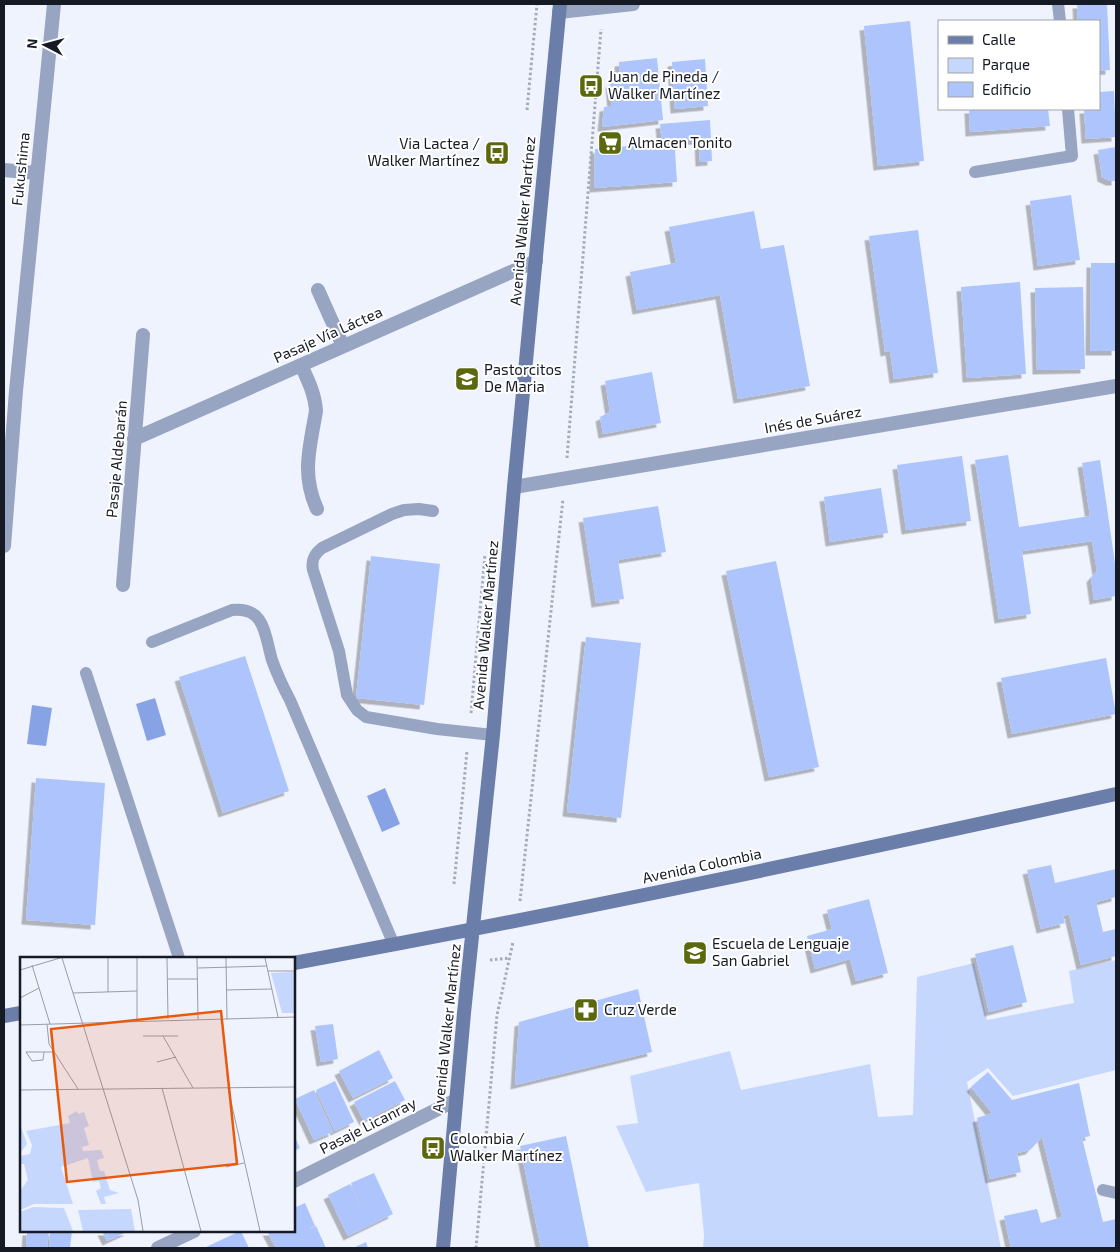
<svg xmlns="http://www.w3.org/2000/svg" width="1120" height="1252" font-family="'Exo 2',sans-serif">
<style>
.green{fill:#c6d7fe}
.water{fill:#87a2e5}
.building{fill:#adc4fc;filter:url(#shadow)}
.lines{fill:none;stroke-linecap:round;stroke-linejoin:round}
.path{stroke:#a7abb5;stroke-width:3;stroke-dasharray:2.5 2.5;stroke-linecap:butt}
.service{stroke:#97a4c2;stroke-width:12}
.minor{stroke:#97a4c2;stroke-width:14}
.secondary{stroke:#6b7da9;stroke-width:14}
.labels{text-anchor:middle;stroke-width:4;stroke-linejoin:round;paint-order:stroke}
.poi-label{font-size:15px;fill:#161a24;stroke:#fff;text-anchor:start}
.street-label{font-size:15px;fill:#161a24;stroke:#fff}
.inset-road{fill:none;stroke:#989ca7;stroke-width:1}
.view{fill:#e8590c;fill-opacity:0.15;stroke:#e8590c;stroke-width:2.5}
.inset-edge{fill:none;stroke:#161a24;stroke-width:2.5}
</style>
<defs>
<filter id="shadow"><feDropShadow dx="-4.5" dy="4.5" stdDeviation="0" flood-color="#0004"/></filter>
</defs>
<rect width="100%" height="100%" fill="#eff3fe"/>
<!-- green -->
<path class="green" d="M1116,960V1070L1013,1096L988,1068L967,1082L1001,1248H703L704,1235L699,1183L646,1192L616,1126L638,1123L630,1076L730,1051L741,1090L870,1064L878,1117L913,1115L917,977L974,963L987,1020L1074,1003L1069,971Z"/>
<!-- water -->
<path class="water" d="M155,698L166,735L147,741L136,704Z
M32,705L52,708L46,746L27,744Z
M385,788L400,824L382,832L367,796Z"/>
<!-- building -->
<path class="building" d="M1077,4H1107L1110,70L1099,71V21H1078Z
M910,21L924,161L878,166L864,26Z
M657,58L663,120L602,127L604,107L612,106L610,83L620,82L619,62Z
M705,59L708,106L675,109L672,62Z
M1114,91L1116,137L1086,139L1084,109H1099V92Z
M969,109H1048L1050,126L970,132Z
M710,120L712,161L700,162L699,140L682,141L675,151L677,182L594,188L595,149L662,143L660,124Z
M1116,147V181H1110L1102,177L1098,150Z
M1071,195L1080,260L1038,266L1030,201Z
M754,211L761,249L784,245L810,386L738,399L720,295L637,310L630,272L676,263L669,227Z
M918,230L938,373L894,379L890,351L885,352L869,236Z
M1091,263H1116V351H1090Z
M1020,282L1026,374L967,378L961,287Z
M1083,287L1085,369L1037,370L1035,288Z
M652,372L661,423L603,434L600,417L610,412L605,381Z
M1008,455L1019,527L1090,516L1082,463L1100,460L1116,570V596L1094,600L1091,578L1097,571L1092,541L1022,551L1031,614L999,619L975,460Z
M962,456L971,521L906,530L897,465Z
M881,488L888,533L830,542L824,497Z
M658,506L666,552L618,560L624,599L596,603L583,518Z
M371,556L440,564L424,705L356,698Z
M776,561L819,767L769,777L726,571Z
M586,637L641,643L621,818L567,812Z
M245,656L289,791L223,813L179,677Z
M1106,658L1116,714L1012,734L1001,678Z
M36,778L105,783L95,925L26,920Z
M1051,865L1055,883L1116,869V897L1096,902L1103,932L1116,929V956L1081,965L1069,914L1063,916L1065,923L1041,929L1027,870Z
M869,899L888,973L856,981L850,959L815,969L807,936L832,929L827,910Z
M1013,945L1027,1002L989,1012L975,954Z
M638,989L652,1052L515,1085L519,1022Z
M333,1024L338,1059L321,1062L315,1026Z
M379,1050L393,1078L353,1098L339,1071Z
M988,1072L1012,1100L1079,1083L1090,1136L1082,1138L1103,1222L1116,1219V1248H1011L1004,1216L1037,1209L1041,1223L1062,1217L1042,1137L1030,1150L1017,1153L1021,1172L990,1179L977,1118L992,1113L971,1087Z
M335,1081L354,1122L335,1131L316,1090Z
M395,1081L405,1100L364,1121L354,1102Z
M314,1090L333,1132L314,1140L295,1099Z
M294,1135L300,1148L294,1151Z
M566,1136L589,1248H541L520,1146Z
M374,1173L393,1214L348,1236L328,1195L350,1184L363,1211L351,1183Z
M305,1203L315,1226L295,1236L316,1226L326,1248H276L267,1231H294V1208Z
M27,1231H49L47,1248H26Z
M50,1231H72L70,1248H49Z
M102,1231H129L107,1241Z
M241,1231L249,1248H204L240,1231Z
M366,1242L368,1248H353Z"/>
<g class="lines">
<!-- path -->
<path class="path" d="M527,110L537,4
M567,458L601,29
M471,713L485,554
M454,884L467,751
M520,901L563,499
M490,960L510,958
M476,1248L497,1015L513,942"/>
<!-- service -->
<path class="service" d="M1058,4L1060,21
M975,172L1072,156L1068,109
M433,511L419,509L404,510L392,514L322,548C314,554 311,560 313,570L339,651L347,695L357,710L366,717L437,729L493,735
M152,642L232,610C266,606 265,637 272,660C277,674 283,687 290,700L394,945
M86,673L179,958
M1103,1190L1116,1193"/>
<!-- minor -->
<path class="minor" d="M559,12L633,4
M4,170L37,173
M318,290L343,346
M301,365C308,380 315,394 316,411C310,447 301,474 317,509
M134,439L536,261
M514,487L1116,386
M4,546L16,391L54,4
M123,585L143,335
M294,1181L456,1100
M158,1248L194,1231"/>
<!-- secondary -->
<path class="secondary" d="M294,963C569,913 843,854 1116,794
M4,1016L21,1013
M443,1248L464,1013L493,735L514,487L560,4"/>
</g>
<!-- icons -->
<defs>
<symbol id="bus-square" viewBox="-11 -11 22 22"><rect x="-9" y="-9" width="18" height="18" rx="4" fill="#5c680d" stroke="#fff"/><path d="M-5-6H5V4H4V6H2V4H-2V6H-4V4H-5ZM-3.5-4V0h7V-4ZM-3.5 1.2v1.5H-2V1.2ZM2 1.2v1.5H3.5V1.2Z" fill="#fff"/></symbol>
<symbol id="supermarket-square" viewBox="-11 -11 22 22"><rect x="-9" y="-9" width="18" height="18" rx="4" fill="#5c680d" stroke="#fff"/><path d="M-6-5.5h2.5l.6 2H6L4.5 2H-2.5L-4.4-4H-6ZM-1.5 3.2a1.3 1.3 0 1 0 .1 0ZM3 3.2a1.3 1.3 0 1 0 .1 0Z" fill="#fff"/></symbol>
<symbol id="school-square" viewBox="-11 -11 22 22"><rect x="-9" y="-9" width="18" height="18" rx="4" fill="#5c680d" stroke="#fff"/><path d="M0-5L7-2L0 1L-7-2ZM-4 1L0 2.5L4 1V4Q0 6-4 4Z" fill="#fff"/></symbol>
<symbol id="pharmacy-square" viewBox="-11 -11 22 22"><rect x="-9" y="-9" width="18" height="18" rx="4" fill="#5c680d" stroke="#fff"/><path d="M-2-6h4v4h4v4h-4v4h-4v-4h-4v-4h4Z" fill="#fff"/></symbol>
</defs>
<g fill-rule="evenodd">
<use href="#bus-square" x="577" y="72" width="28" height="28"/>
<use href="#supermarket-square" x="596" y="129" width="28" height="28"/>
<use href="#bus-square" x="483" y="139" width="28" height="28"/>
<use href="#school-square" x="453" y="365" width="28" height="28"/>
<use href="#school-square" x="681" y="939" width="28" height="28"/>
<use href="#pharmacy-square" x="572" y="996" width="28" height="28"/>
<use href="#bus-square" x="419" y="1134" width="28" height="28"/>
</g>
<g class="labels">
<!-- poi labels -->
<g class="poi-label">
<text x="608" y="82">Juan de Pineda /<tspan x="608" dy="17">Walker Martínez</tspan></text>
<text x="628" y="148">Almacen Tonito</text>
<text x="480" y="149" text-anchor="end">Via Lactea /<tspan x="480" dy="17">Walker Martínez</tspan></text>
<text x="484" y="375">Pastorcitos<tspan x="484" dy="17">De Maria</tspan></text>
<text x="712" y="949">Escuela de Lenguaje<tspan x="712" dy="17">San Gabriel</tspan></text>
<text x="604" y="1015">Cruz Verde</text>
<text x="450" y="1144">Colombia /<tspan x="450" dy="17">Walker Martínez</tspan></text>
</g>
<!-- street labels -->
<g class="street-label">
<text transform="translate(21 169) rotate(-84)" y="5">Fukushima</text>
<text transform="translate(523 221) rotate(-85)" y="5">Avenida Walker Martínez</text>
<text transform="translate(328 335) rotate(-24)" y="5">Pasaje Vía Láctea</text>
<text transform="translate(813 420) rotate(-10)" y="5">Inés de Suárez</text>
<text transform="translate(117 459) rotate(-85)" y="5">Pasaje Aldebarán</text>
<text transform="translate(486 625) rotate(-85)" y="5">Avenida Walker Martínez</text>
<text transform="translate(702 866) rotate(-12)" y="5">Avenida Colombia</text>
<text transform="translate(447 1028) rotate(-84)" y="5">Avenida Walker Martínez</text>
<text transform="translate(368 1126) rotate(-27)" y="5">Pasaje Licanray</text>
</g>
</g>
<!-- overview -->
<g transform="translate(20 957)">
<rect width="275" height="275" fill="#eff3fe"/>
<path d="M275,15V56H262L251,16ZM57,154L58,157L64,155L69,169L64,171L69,188L62,190L63,194L81,193L84,201L77,203L80,214H84L90,233L99,236L84,240L86,247H81L76,234L81,231L79,224L73,225L68,201L41,210L53,247H14L0,253V234L8,223L4,207H0V199L10,197L12,188L6,174L50,166L48,159ZM0,167L7,187L0,196ZM13,250L44,251L53,274H0V255ZM111,252L115,274H63L58,253Z" fill="#c6d7fe"/>
<path class="inset-road" d="M42,1L118,243L123,274M88,1V35M117,1V63M147,1L148,62M177,1L178,62M206,1L207,62M245,1L258,60M12,8L30,67M178,11L247,9M0,13L40,1M248,14H275M148,22H178M206,33L252,32M53,36L117,34M0,41L19,31M27,67L29,87L58,132M0,68L275,60M123,79H158M143,79L173,131M24,95L23,103L12,104L6,95H34M137,105L156,100M142,131L181,274M208,131L240,274M0,133L275,130M206,210L224,206"/>
<path class="view" d="M201,54L217,207L47,225L31,72Z"/>
<rect width="275" height="275" class="inset-edge"/>
</g>
<!-- border -->
<rect width="1120" height="1252" fill="none" stroke="#161a24" stroke-width="10"/>
<!-- legend -->
<rect x="938" y="20" width="162" height="90" fill="#ffffff" stroke="#a2a3a7"/>
<rect x="948" y="36" width="25" height="8" fill="#6b7da9" stroke="#a2a3a7"/>
<text x="982" y="45" font-size="15" fill="#161a24">Calle</text>
<rect x="948" y="58" width="25" height="15" fill="#c6d7fe" stroke="#a2a3a7"/>
<text x="982" y="70" font-size="15" fill="#161a24">Parque</text>
<rect x="948" y="82" width="25" height="15" fill="#adc4fc" stroke="#a2a3a7"/>
<text x="982" y="95" font-size="15" fill="#161a24">Edificio</text>
<!-- north arrow -->
<g transform="translate(45 45) rotate(276)" stroke="#ffffff" stroke-width="4" paint-order="stroke">
<path d="M0-4L9 19L0 12L-9 19Z" fill="#161a24"/>
<text y="-8" font-size="14" font-weight="bold" text-anchor="middle" fill="#161a24">N</text>
</g>
</svg>
